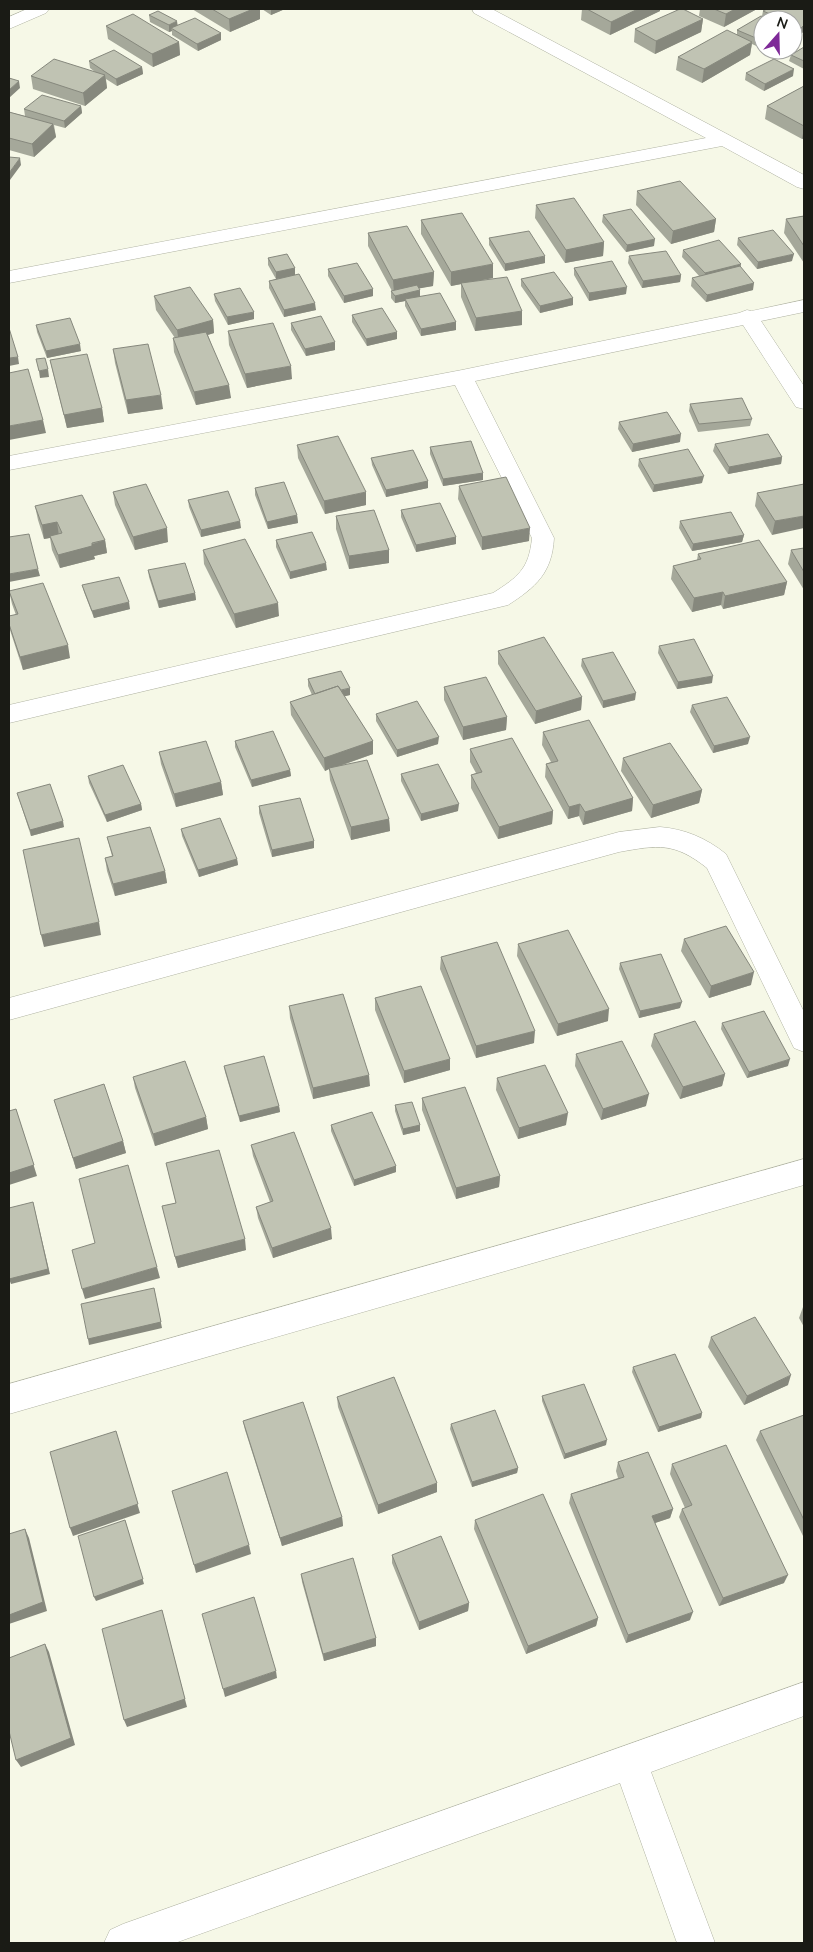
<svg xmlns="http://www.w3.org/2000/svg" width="813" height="1952" font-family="Mulish,sans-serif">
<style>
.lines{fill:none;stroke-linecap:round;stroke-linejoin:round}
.minor-casing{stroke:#b0b3a3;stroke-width:1}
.minor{fill:#fff;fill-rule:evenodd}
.wall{fill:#a5a89a}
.shaded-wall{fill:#86887d}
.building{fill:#c0c3b3;stroke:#86887d}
</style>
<rect width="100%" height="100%" fill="#f6f8e7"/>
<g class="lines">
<defs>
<path id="minor" d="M27,9H49L46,13L9,29V17Z
M472,9H492L804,175V189L797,187L722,146L9,283V271L706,138L474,13Z
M804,300V312L761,321L804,386V409L796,407L743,325L475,381L554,538C552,573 536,587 508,605L9,723V705L493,593C518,577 529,569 532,538L455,385L9,470V456L462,370L739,313L747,310L751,311Z
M660,827C685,829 706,838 726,854L804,1012V1052L794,1048L707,868C674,842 658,845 619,852L9,1020V998L619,832Z
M804,1159V1185L9,1414V1384Z
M804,1682V1716L651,1772L715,1943H677L620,1783L175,1943H104L110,1930L123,1924Z"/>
</defs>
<!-- minor casing -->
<use href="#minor" class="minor-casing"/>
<!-- minor -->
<use href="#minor" class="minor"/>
</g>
<!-- wall -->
<path class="wall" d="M192,9H260V19L230,32Z
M262,9H285L271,15Z
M582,9H660V11L610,35L581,20Z
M700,9H757L724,27L699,16Z
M804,9L800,34L793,32V20H763V49L752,44L750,55L702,83L676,70L678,57L737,34V30L762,16L763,11Z
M149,15L178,25L221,33V40L198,51L172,35V31L169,32L150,22Z
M703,19L701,32L655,54L634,42L635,29Z
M106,26L179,42L180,55L153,67L108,39Z
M804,47V69L789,61L791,55Z
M89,61L142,67L143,74L117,86L106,79L107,88L85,106L33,89L31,76L95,72L90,68Z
M746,73L793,76L764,91L745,80Z
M804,86V138L802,139L765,119L767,106Z
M81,106L82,113L65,128L54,125L56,137L34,157L9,150V112L25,116L24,109Z
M637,191L716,219L714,232L671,244L636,205Z
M536,205L604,242L603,256L565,263L535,218Z
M603,215L654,246L626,252L602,222Z
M804,216V263L784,233L786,219Z
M421,220L493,278L470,282L522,311V325L475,331L461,297V284L451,286L421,234Z
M368,233L434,272L433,286L419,288L420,296L456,322V330L421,336L405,306V301L395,303L391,298V291H392L368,246Z
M489,238L545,263L505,271L489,245Z
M738,238L792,261L757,269L737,245Z
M683,250L740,267L753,290L706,302L691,286L692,278L700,277L682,257Z
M629,256L681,275L680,282L642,288L628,263Z
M268,258L295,268V275L316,310L284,317L269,288V281L276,279L268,265Z
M574,268L626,294L589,301L574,275Z
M328,269L373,296L344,303L328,276Z
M521,279L573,298V305L540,313L521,286Z
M214,294L254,319L228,325L215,301Z
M154,296L213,320L214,333L208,335L231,398L196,405L174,352L173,338H175L156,310Z
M352,315L397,339L367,346L352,322Z
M291,323L335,350L306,356L291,330Z
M36,325L81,351L47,358L37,332Z
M228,331L292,379L247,388L229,345Z
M113,349L163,409L128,414L115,363Z
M50,360L102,408L104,422L67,428L53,373Z
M690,404L752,419L750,426L698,432L689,411Z
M619,422L680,442L632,452L618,429Z
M715,444L782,457L781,464L728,474L713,451Z
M297,445L366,505L325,514L298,458Z
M430,447L483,473V480L443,486L430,454Z
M371,458L428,481V488L386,497L372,465Z
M639,459L702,483L653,492L638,466Z
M804,484L772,535L755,506L757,493Z
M459,486L529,541L482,550L458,499Z
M255,488L297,515L298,523L268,529L255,495Z
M113,492L168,542L135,550L115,505Z
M188,500L241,528L201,537L189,507Z
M35,506L105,540L107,553L94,556L95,559L60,568L52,550L50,538L44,539L38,520Z
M401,510L456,537V544L416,552L401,517Z
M336,516L389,550V563L349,569L336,529Z
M680,521L744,535L742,542L692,551L679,528Z
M276,540L327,570L290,579L276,547Z
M804,548V590L788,564L791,550Z
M203,550L279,616L236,628L204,564Z
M698,554L787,582L784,595L723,609L721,605L692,612L671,579L673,566L697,560Z
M148,570L195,593L196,600L159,608L149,577Z
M82,585L130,609L94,618L84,592Z
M9,591L70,658L23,670L9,627V616L16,615L12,604Z
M659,646L712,683L677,689L658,653Z
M498,651L582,697L581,710L535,724L498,664Z
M582,659L635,700L603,708L581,666Z
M308,679L350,695L344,696L373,741V754L343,765L389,819L390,831L351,840L330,780L329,769L325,771L291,715L290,702L312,695L308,686Z
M444,687L507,717L506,730L463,740L444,700Z
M692,705L748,744L713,753L690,712Z
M376,714L438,744L397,757L376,721Z
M543,732L633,798L632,811L583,825L579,816L568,819L545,777L546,764L551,762L542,745Z
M235,741L290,770L291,776L252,787L235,747Z
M470,749L553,811L552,824L498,839L471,788V775L476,773L470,762Z
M159,752L221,782L223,795L176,807L161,764Z
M623,758L702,790L699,803L651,818L621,771Z
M401,774L458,811L421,821L401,781Z
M88,776L141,804L142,810L107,822L89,783Z
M17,793L64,827L31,836Z
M259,806L314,841V848L272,857L259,813Z
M181,829L237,859L238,865L199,877L182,836Z
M107,837L165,871L167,883L115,896L107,871L105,858L112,856Z
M684,939L751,985L709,998L681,951Z
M518,944L608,1021L557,1036L517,956Z
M441,957L534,1043L476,1058L440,969Z
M620,963L680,1008L639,1018L619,969Z
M375,998L450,1070L404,1083L375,1010Z
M289,1006L370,1086L313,1099L290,1018Z
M722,1023L788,1066L747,1078L721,1029Z
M654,1034L725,1074L722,1086L680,1099L651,1046Z
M576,1054L646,1106L601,1120L575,1066Z
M224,1066L279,1106L280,1112L240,1122L225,1072Z
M133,1077L206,1117L208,1129L155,1146L135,1088Z
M497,1078L566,1125L518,1139L496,1090Z
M422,1098L500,1176L499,1187L456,1199L422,1110Z
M54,1100L123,1141L126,1153L76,1169Z
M395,1105L420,1125V1131L403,1135L395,1111Z
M331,1125L396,1166V1172L354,1186L331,1131Z
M251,1145L332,1239L273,1258L258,1218L256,1207L270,1202L253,1156Z
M166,1163L246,1250L178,1268L162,1206L176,1203Z
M803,1307H804V1327L799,1318Z
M711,1337L788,1385L744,1405L708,1347Z
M633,1367L702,1413L701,1418L658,1432L632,1372Z
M542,1396L606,1445L564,1459L542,1401Z
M337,1397L437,1492L378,1514L338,1407Z
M804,1415V1538L756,1440L760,1431Z
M243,1421L342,1517L343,1526L282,1546L245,1430Z
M451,1424L518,1468L517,1473L472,1487L450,1429Z
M618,1462L673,1509L670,1518L655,1523L690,1620L626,1643L569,1503L571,1494L618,1478L616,1471Z
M672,1464L784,1583L719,1606L679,1517L682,1509L685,1508L670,1474Z
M475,1520L598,1618L596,1626L526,1654L474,1529Z
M392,1555L469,1603L468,1611L419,1630L392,1563Z
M301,1574L376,1646L324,1661L302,1582Z"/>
<!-- shaded-wall -->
<path class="shaded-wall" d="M253,9H260V19L230,32L229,19Z
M271,9H285L271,15Z
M638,9H660V11L610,35L611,22Z
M735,9H757L724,27L726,14Z
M703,19L701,32L655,54L656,41Z
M177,21L178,28H171L172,31L169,32V25Z
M804,25V32L800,34L801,28Z
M221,33V40L198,51L197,44Z
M179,42L180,55L153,67L152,54Z
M752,42L750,55L702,83L704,69Z
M142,67L143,74L117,86L116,79Z
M794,69L793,76L764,91L765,84Z
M105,75L107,88L85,106L83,93Z
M19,81L20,88L9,98V90Z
M81,106L82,113L65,128L64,121Z
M53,124L56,137L34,157L32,144Z
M804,128V138L802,139Z
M20,158L21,165L10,180L9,173Z
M716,219L714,232L671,244L673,231Z
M655,239L654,246L626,252L627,245Z
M604,242L603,256L565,263L566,250Z
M794,254L792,261L757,269L758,262Z
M545,256V263L505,271V264Z
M493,264V278L451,286V272Z
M741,264L740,271L704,280L705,273Z
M295,268V276L276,279V272Z
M434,272L433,286L394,293L393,280Z
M681,275L680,282L642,288L643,281Z
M754,283L753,290L706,302L707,295Z
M627,287L626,294L589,301V293Z
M373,289V296L344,303V296Z
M420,290V297L405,299V301L395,303V296Z
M573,298V305L540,313V306Z
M315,303L316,310L284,317V310Z
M522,311V325L475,331L476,318Z
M254,312V319L228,325L227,317Z
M213,320L214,333L179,343L177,330Z
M456,322V330L421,336V329Z
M397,332V339L367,346L366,339Z
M335,342V350L306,356L305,349Z
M80,344L81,351L47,358L46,351Z
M18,357L19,364L9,366V358Z
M291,366L292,379L247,388L245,374Z
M48,369L49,377L40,378L39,371Z
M229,385L231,398L196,405L194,392Z
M161,395L163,409L128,414L126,400Z
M102,408L104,422L67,428L64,415Z
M43,420L46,433L9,440V426Z
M681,434L680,442L632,452L633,444Z
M782,457L781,464L728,474L729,467Z
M483,473V480L443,486V479Z
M704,476L702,483L653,492L654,485Z
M428,481V488L386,497V490Z
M366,492V505L325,514L324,501Z
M297,515L298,523L268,529L267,522Z
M804,516V528L772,535L775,521Z
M240,521L241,528L201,537V530Z
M57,522L59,536L44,539L42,525Z
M167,528L168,542L135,550L133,537Z
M530,528L529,541L482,550V537Z
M744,535L742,542L692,551L693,544Z
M456,537V544L416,552V545Z
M105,540L107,553L94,556L95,559L60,568L58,555Z
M389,550V563L349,569V556Z
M326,563L327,570L290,579V572Z
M38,569L40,576L9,582V574Z
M787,582L784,595L723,609L725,596Z
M723,592L721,605L692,612L694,598Z
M195,593L196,600L159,608L158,601Z
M129,602L130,609L94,618L92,611Z
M278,603L279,616L236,628L234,614Z
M68,645L70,658L23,670L20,657Z
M713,676L712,683L677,689L678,682Z
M350,688V695L317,703L316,697Z
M636,693L635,700L603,708V701Z
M582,697L581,710L535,724L536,711Z
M507,717L506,730L463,740V727Z
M439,737L438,744L397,757V750Z
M750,737L748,744L713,753L714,746Z
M373,741V754L330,769L329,768V769L325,771L324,758Z
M290,770L291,776L252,787L251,780Z
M221,782L223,795L176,807L174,794Z
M702,790L699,803L651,818L653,805Z
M633,798L632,811L583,825L585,812Z
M141,804L142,810L107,822L105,815Z
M459,804L458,811L421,821V814Z
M580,804L579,816L568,819L569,807Z
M553,811L552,824L498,839L499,827Z
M389,819L390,831L351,840V827Z
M63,821L64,827L31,836L30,830Z
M314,841V848L272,857V850Z
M237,859L238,865L199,877L198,870Z
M165,871L167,883L115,896L113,884Z
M99,922L101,935L44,947L41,935Z
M754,972L751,985L709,998L711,986Z
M682,1002L680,1008L639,1018L640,1011Z
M609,1009L608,1021L557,1036L558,1024Z
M535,1031L534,1043L476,1058V1046Z
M450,1059V1070L404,1083V1071Z
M790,1059L788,1066L747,1078L749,1072Z
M725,1074L722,1086L680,1099L683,1087Z
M369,1075L370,1086L313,1099V1088Z
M649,1094L646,1106L601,1120L603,1109Z
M279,1106L280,1112L240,1122L239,1116Z
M16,1109L37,1176L9,1185V1173Z
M568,1113L566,1125L518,1139L519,1128Z
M206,1117L208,1129L155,1146L153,1134Z
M420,1125V1131L403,1135V1129Z
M123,1141L126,1153L76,1169L73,1158Z
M396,1166V1172L354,1186V1180Z
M500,1176L499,1187L456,1199V1188Z
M33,1202L50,1274L11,1284L9,1279Z
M331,1228L332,1239L273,1258L272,1248Z
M245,1239L246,1250L178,1268L175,1257Z
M157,1267L160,1278L85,1299L82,1289Z
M154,1288L162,1328L89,1345L88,1339Z
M791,1375L788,1385L744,1405L747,1396Z
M702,1413L701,1418L658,1432L659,1427Z
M116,1431L140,1513L73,1536L70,1528Z
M607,1440L606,1445L564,1459L565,1454Z
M518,1468L517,1473L472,1487V1482Z
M437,1483V1492L378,1514V1505Z
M673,1509L670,1518L649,1525L652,1516Z
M342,1517L343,1526L282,1546L280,1538Z
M125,1520L144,1584L96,1601L94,1597Z
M25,1529L29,1538L47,1611L9,1624V1615Z
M249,1545L251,1554L196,1573L194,1565Z
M788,1575L784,1583L719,1606L723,1598Z
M469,1603L468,1611L419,1630V1622Z
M162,1610L187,1707L127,1727L124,1720Z
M693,1612L690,1620L626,1643L628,1635Z
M598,1618L596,1626L526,1654L528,1646Z
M376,1638V1646L324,1661L323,1654Z
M45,1644L49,1652L75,1745L21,1767L16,1760Z
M276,1671L277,1678L225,1697L223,1689Z"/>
<!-- building -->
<path class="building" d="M212,9H253L229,19Z
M587,9H638L611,22Z
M680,9H683L703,19L656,41L635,29Z
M714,9H735L726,14Z
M767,9H804V25L801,28L793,24V20H784L763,11Z
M158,11L177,21L169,25L149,15Z
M133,14L179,42L152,54L106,26Z
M761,16L772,20H763V41L737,30Z
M195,18L221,33L197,44L171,28Z
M727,30L752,42L704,69L678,57Z
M804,47V61L791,55Z
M114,50L142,67L116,79L89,61Z
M54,59L105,75L83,93L31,76Z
M774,59L794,69L765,84L746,73Z
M9,78L19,81L9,90Z
M804,86V126L767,106Z
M42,95L81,106L64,121L24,109Z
M9,112L53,124L32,144L9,138Z
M9,157L20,158L9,173Z
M680,181L716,219L673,231L637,191Z
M574,198L604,242L566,250L536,205Z
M631,209L655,239L627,245L603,215Z
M462,213L493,264L451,272L421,220Z
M804,216V246L786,219Z
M407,226L434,272L393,280L368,233Z
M773,230L794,254L758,262L738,238Z
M529,231L545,256L505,264L489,238Z
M719,240L741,264L705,273L683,250Z
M666,251L681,275L643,281L629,256Z
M287,254L295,268L276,272L268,258Z
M612,261L627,287L589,293L574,268Z
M357,263L373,289L344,296L328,269Z
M740,266L754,283L707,295L692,278Z
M554,272L573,298L540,306L521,279Z
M299,274L315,303L284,310L269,281Z
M507,277L522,311L476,318L461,283Z
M417,285L420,290L395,296L391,291Z
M190,287L213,320L177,330L154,296Z
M240,288L254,312L227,317L214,294Z
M440,293L456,322L421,329L405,299Z
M382,308L397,332L366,339L352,315Z
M321,316L335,342L305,349L291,323Z
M70,318L80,344L46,351L36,325Z
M273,323L291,366L245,374L228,331Z
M9,328L18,357L9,358Z
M206,332L229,385L194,392L173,338Z
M148,344L161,395L126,400L113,349Z
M87,354L102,408L64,415L50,360Z
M45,358L48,369L39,371L36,359Z
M28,369L43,420L9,426V373Z
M742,398L752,419L699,424L690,404Z
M667,412L681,434L633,444L619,422Z
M768,434L782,457L729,467L715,444Z
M338,436L366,492L324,501L297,445Z
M471,441L483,473L443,479L430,447Z
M688,449L704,476L654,485L639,459Z
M413,450L428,481L386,490L371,458Z
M506,477L530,528L482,537L459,486Z
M284,482L297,515L267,522L255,488Z
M146,484L167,528L133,537L113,492Z
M804,484V516L775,521L757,493Z
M228,491L240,521L201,530L188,500Z
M82,495L105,540L92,543V546L58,555L50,536L62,533L57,522L42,525L35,506Z
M440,503L456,537L416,545L401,510Z
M374,510L389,550L349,556L336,516Z
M731,512L744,535L693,544L680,521Z
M312,532L326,563L290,572L276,540Z
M29,534L38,569L9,574V537Z
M245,539L278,603L234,614L203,550Z
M759,540L787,582L725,596L723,592L694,598L673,566L701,559L698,554Z
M804,548V572L791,550Z
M185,563L195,593L158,601L148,570Z
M119,577L129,602L92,611L82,585Z
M43,583L68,645L20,657L9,624V616L18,614L9,591Z
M544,637L582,697L536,711L498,651Z
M694,639L713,676L678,682L659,646Z
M613,652L636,693L603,701L582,659Z
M341,671L350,688L341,690L338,686L315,694L308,679Z
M486,677L507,717L463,727L444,687Z
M338,686L373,741L324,758L290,702Z
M727,697L750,737L714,746L692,705Z
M417,701L439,737L397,750L376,714Z
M589,720L633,798L585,812L580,804L569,807L546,764L558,761L543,732Z
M273,731L290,770L251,780L235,741Z
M512,738L553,811L499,827L471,775L482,772L470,749Z
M206,741L221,782L174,794L159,752Z
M670,743L702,790L653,805L623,758Z
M367,760L389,819L351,827L329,768Z
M438,764L459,804L421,814L401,774Z
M123,765L141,804L105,815L88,776Z
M50,784L63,821L30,830L17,793Z
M300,798L314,841L272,850L259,806Z
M220,818L237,859L198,870L181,829Z
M150,827L165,871L113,884L105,858L113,856L107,837Z
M79,838L99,922L41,935L23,850Z
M726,926L754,972L711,986L684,939Z
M568,930L609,1009L558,1024L518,944Z
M497,942L535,1031L476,1046L441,957Z
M661,954L682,1002L640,1011L620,963Z
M421,986L450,1059L404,1071L375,998Z
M343,994L369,1075L313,1088L289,1006Z
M764,1011L790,1059L749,1072L722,1023Z
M695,1021L725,1074L683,1087L654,1034Z
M622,1041L649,1094L603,1109L576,1054Z
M264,1056L279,1106L239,1116L224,1066Z
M185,1061L206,1117L153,1134L133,1077Z
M545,1065L568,1113L519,1128L497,1078Z
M104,1084L123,1141L73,1158L54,1100Z
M465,1087L500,1176L456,1188L422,1098Z
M412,1102L420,1125L403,1129L395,1105Z
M16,1109L34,1165L9,1173V1111Z
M372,1112L396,1166L354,1180L331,1125Z
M294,1132L331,1228L272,1248L256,1207L273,1201L251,1145Z
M219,1150L245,1239L175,1257L162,1206L176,1203L166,1163Z
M128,1165L157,1267L82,1289L72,1250L95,1243L79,1179Z
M33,1202L48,1269L9,1279V1208Z
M154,1288L161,1322L88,1339L81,1304Z
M755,1317L791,1375L747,1396L711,1337Z
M675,1354L702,1413L659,1427L633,1367Z
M394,1377L437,1483L378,1505L337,1397Z
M584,1384L607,1440L565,1454L542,1396Z
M303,1402L342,1517L280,1538L243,1421Z
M495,1410L518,1468L472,1482L451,1424Z
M804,1415V1520L760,1431Z
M116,1431L138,1504L70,1528L50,1452Z
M726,1445L788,1575L723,1598L682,1509L692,1505L672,1464Z
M648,1452L673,1509L652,1516L693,1612L628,1635L571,1494L624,1477L618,1462Z
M227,1472L249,1545L194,1565L172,1491Z
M543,1494L598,1618L528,1646L475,1520Z
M125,1520L143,1579L94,1597L78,1536Z
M25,1529L43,1602L9,1615V1534Z
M441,1536L469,1603L419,1622L392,1555Z
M353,1558L376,1638L323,1654L301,1574Z
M254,1597L276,1671L223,1689L202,1614Z
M162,1610L185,1699L124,1720L102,1629Z
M45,1644L71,1738L16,1760L9,1731V1658Z"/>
<!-- border -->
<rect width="813" height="1952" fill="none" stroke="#1a1b15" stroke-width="20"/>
<!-- north arrow -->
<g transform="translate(778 35) rotate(20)"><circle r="24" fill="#ffffff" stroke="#a3a4a1"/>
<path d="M0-4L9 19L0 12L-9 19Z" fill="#7e2998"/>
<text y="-8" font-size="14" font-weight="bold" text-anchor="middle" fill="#1a1b15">N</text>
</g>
</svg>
